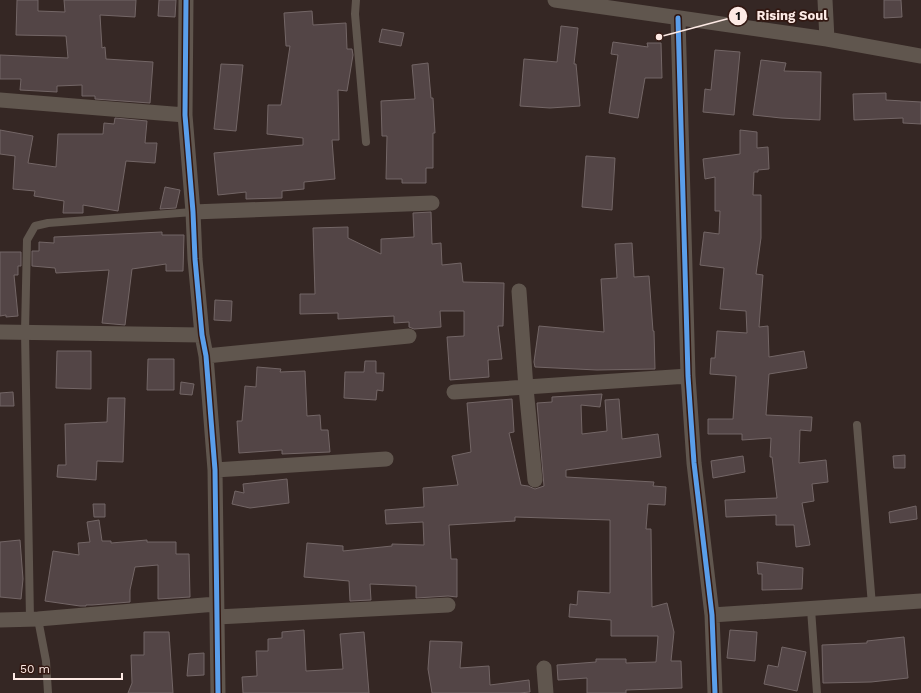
<svg xmlns="http://www.w3.org/2000/svg" width="921" height="693" font-family="'Work Sans',sans-serif">
<style>
.building{fill:#534546;stroke:#736666}
.lines{fill:none;stroke-linecap:round;stroke-linejoin:round}
.service{stroke:#60564e;stroke-width:8}
.minor{stroke:#60564e;stroke-width:15}
.cycleway-casing{stroke:#321812;stroke-width:8}
.cycleway{stroke:#5a9eea;stroke-width:5}
.leader{fill:none;stroke:#fdeae5;stroke-width:1.5}
.callout-dot{fill:#fdeae5;stroke:#321812;stroke-width:1.5}
.mark-label{font-size:12px;text-anchor:middle;font-weight:bold;fill:#111}
.callout-label{font-size:13px;text-anchor:middle;font-weight:bold;fill:#fdeae5;stroke:#321812;stroke-width:3.5;stroke-linejoin:round;paint-order:stroke}
</style>
<rect width="100%" height="100%" fill="#352724"/>
<!-- building -->
<path class="building" d="M17,0H38V11L65,12L64,0H136L135,17L100,15L102,48L105,47L106,59L153,62L150,103L95,99V96H82V85L57,86V92L20,90L21,79H0V55L68,58L66,36L16,35Z
M159,0H176L175,17L158,16Z
M884,0H901L902,17L884,18Z
M312,11L313,25L346,23L347,49H352L353,55L347,91L338,90L339,140H332L335,179L304,182V189L282,191V198L246,199V192L218,195L214,153L303,145V138L267,134L268,105H281L290,46H286L284,13Z
M561,26L578,28L574,64H576L580,106L550,108L520,106L524,59L557,62Z
M382,29L404,33L401,46L379,42Z
M613,42L648,47L647,43H661L662,78H645L638,118L609,113L618,55L611,54Z
M715,50L740,52L734,115L703,112L705,89L711,90Z
M761,60L786,63L784,71L821,72L820,120L781,118L753,115Z
M428,63L431,98H433L435,133H433V168H426V183H402V179H386L387,136H382L381,101L415,99L412,65Z
M221,64L243,65L236,131L214,129Z
M886,93V100L921,102V124L903,123V118L854,120L853,94Z
M115,118L147,121L145,143H157L155,163L126,161L118,211L83,205V213H63L64,201L34,196L35,191L13,189L15,156L0,154V130L33,136L28,163L56,167L58,134H103L104,123L114,124Z
M740,130L757,132V148L768,147L769,169L758,170V172H754L753,195H761V238L756,274L763,275L759,327L768,326L769,357L804,351L807,368L769,374L766,415L812,417L811,431L800,430L799,463L826,460L828,482L812,484L814,501L802,503L810,545L796,547L794,525H776V515L726,517L725,500L777,498L772,457H770L771,438L742,440V434H708V419H733L736,376L710,374L711,358H715L717,331L747,333L746,311L720,309L724,268L700,265L704,232L719,234L720,211H715V177L705,179L703,159L740,154Z
M586,156L615,158L612,210L582,207Z
M165,187L180,190L176,208L160,209Z
M431,212L432,244L441,243L442,265L461,263L463,282L504,283L503,326H498L502,359L488,360L489,377L450,380L447,337L464,336V311H440L441,327L414,329L409,327V322L394,323V316L338,319V313L300,314V294H315L313,228L348,227V238L381,254V239L414,237L413,213Z
M162,232V235H184L183,271H166V264L132,269L125,325L102,323L109,270L56,273L55,268L32,266V251H39V242L54,243V237Z
M632,243L634,277L649,276L653,331H654L655,369L597,370L535,367L534,362L539,326L604,332L601,279L617,278L615,244Z
M0,252H21V266H18V275H14L18,316L6,317V315L0,316Z
M215,300L232,301L231,321L214,320Z
M57,351H91V389L56,388Z
M148,359H174V390H147Z
M365,361H376V373H384L383,391L377,390L376,400L344,398L345,372H364Z
M257,367L281,369L280,372L305,371L307,416L320,415L321,430H328L330,452L282,454V450L239,453L237,421H242L245,386L256,387Z
M181,382L194,384L192,395L180,394Z
M13,392L14,406H0V393Z
M602,394L600,407L581,405L582,434L607,431L605,400L619,399L622,439L658,434L661,457L566,470V477L654,482L653,486L666,487L665,505L648,504L646,529H651L652,607L667,603L674,632L671,661H681L682,688L626,690V693H587V678L558,680L557,665L596,662V659H626V663L656,662L658,636H611V620L569,617L570,604L577,605L578,591L610,593V520L515,517V521L449,525L451,559H457V597L448,596L416,598V586L370,584L371,600L350,601L349,581L304,577L307,543L343,546V551L392,546V544L424,545L423,522L386,524L385,510L424,507L423,488L458,485L452,456L471,452L467,403L512,399L514,432L509,433L521,485L528,486L535,489L544,486L537,403L552,402V397Z
M108,398H125L123,462L97,461L96,480L57,477L58,465H66L65,424L107,422Z
M905,455V468H894L893,456Z
M743,456L745,472L713,478L711,461Z
M287,479L289,503L250,508L232,504L235,491L244,493L243,484Z
M93,504H105V517H94Z
M916,506L917,519L890,523L889,512Z
M99,520L102,541H111V543L147,540V542H176V554H189L190,597L158,599V565L135,567L130,590V602L92,605H86V606H80L45,601L53,551L79,555L78,543L90,542L87,522Z
M20,540L23,579L21,599L0,597V542Z
M757,562L803,568L802,589L762,590V574H758Z
M304,630L306,671L343,669L340,634L364,632L369,693H243L242,677L257,676L256,651H268V639L282,638V632Z
M730,630L757,632L755,661L727,658Z
M144,632H169L173,693H128L132,683L131,655H144Z
M904,637L908,678L871,682L823,683L822,645L867,643V641Z
M430,641L462,642L460,668L489,666L490,685L529,680L530,692L519,693H432L428,669Z
M782,647L806,652L797,691L764,684L768,665L778,667Z
M204,653V675L187,676L189,654Z"/>
<g class="lines">
<!-- service -->
<path class="service" d="M356,0L355,14L366,142
M857,425L872,605
M811,609L817,693
M30,619L25,332L27,240L35,226L48,223L193,212
M38,619L46,661L48,693"/>
<!-- minor -->
<path class="minor" d="M186,0L185,115L193,212L195,259L202,335L206,356L215,470L218,693
M555,0L827,39L921,56
M825,0L827,39
M678,18L688,376L694,463L712,615L715,693
M0,100L185,115
M193,212L432,203
M519,291L526,388L535,480
M0,332L202,335
M206,356L409,336
M454,392L688,376
M215,470L386,459
M712,615L921,601
M217,617L448,605
M0,620L38,619L216,604
M544,668L546,693"/>
<defs>
<path id="cycleway" d="M186,0L185,115L193,212L195,259L202,335L206,356L215,470L218,693
M678,18L688,376L694,463L712,615L715,693"/>
</defs>
<!-- cycleway casing -->
<use href="#cycleway" class="cycleway-casing"/>
<!-- cycleway -->
<use href="#cycleway" class="cycleway"/>
</g>
<!-- callouts -->
<path class="leader" d="M659 37L738 16"/>
<g class="callout-dot">
<circle cx="659" cy="37" r="4"/>
<circle cx="738" cy="16" r="10"/>
</g>
<g class="mark-label">
<text x="738" y="20">1</text>
</g>
<g class="callout-label">
<text x="792" y="20">Rising Soul</text>
</g>
<!-- scale -->
<path d="M14 673v6h108v-6" fill="none" stroke="#fdeae5" stroke-width="2"/>
<text x="20" y="673" font-size="12" fill="#fdeae5" stroke="#321812" stroke-width="3" paint-order="stroke">50 m</text>
</svg>
